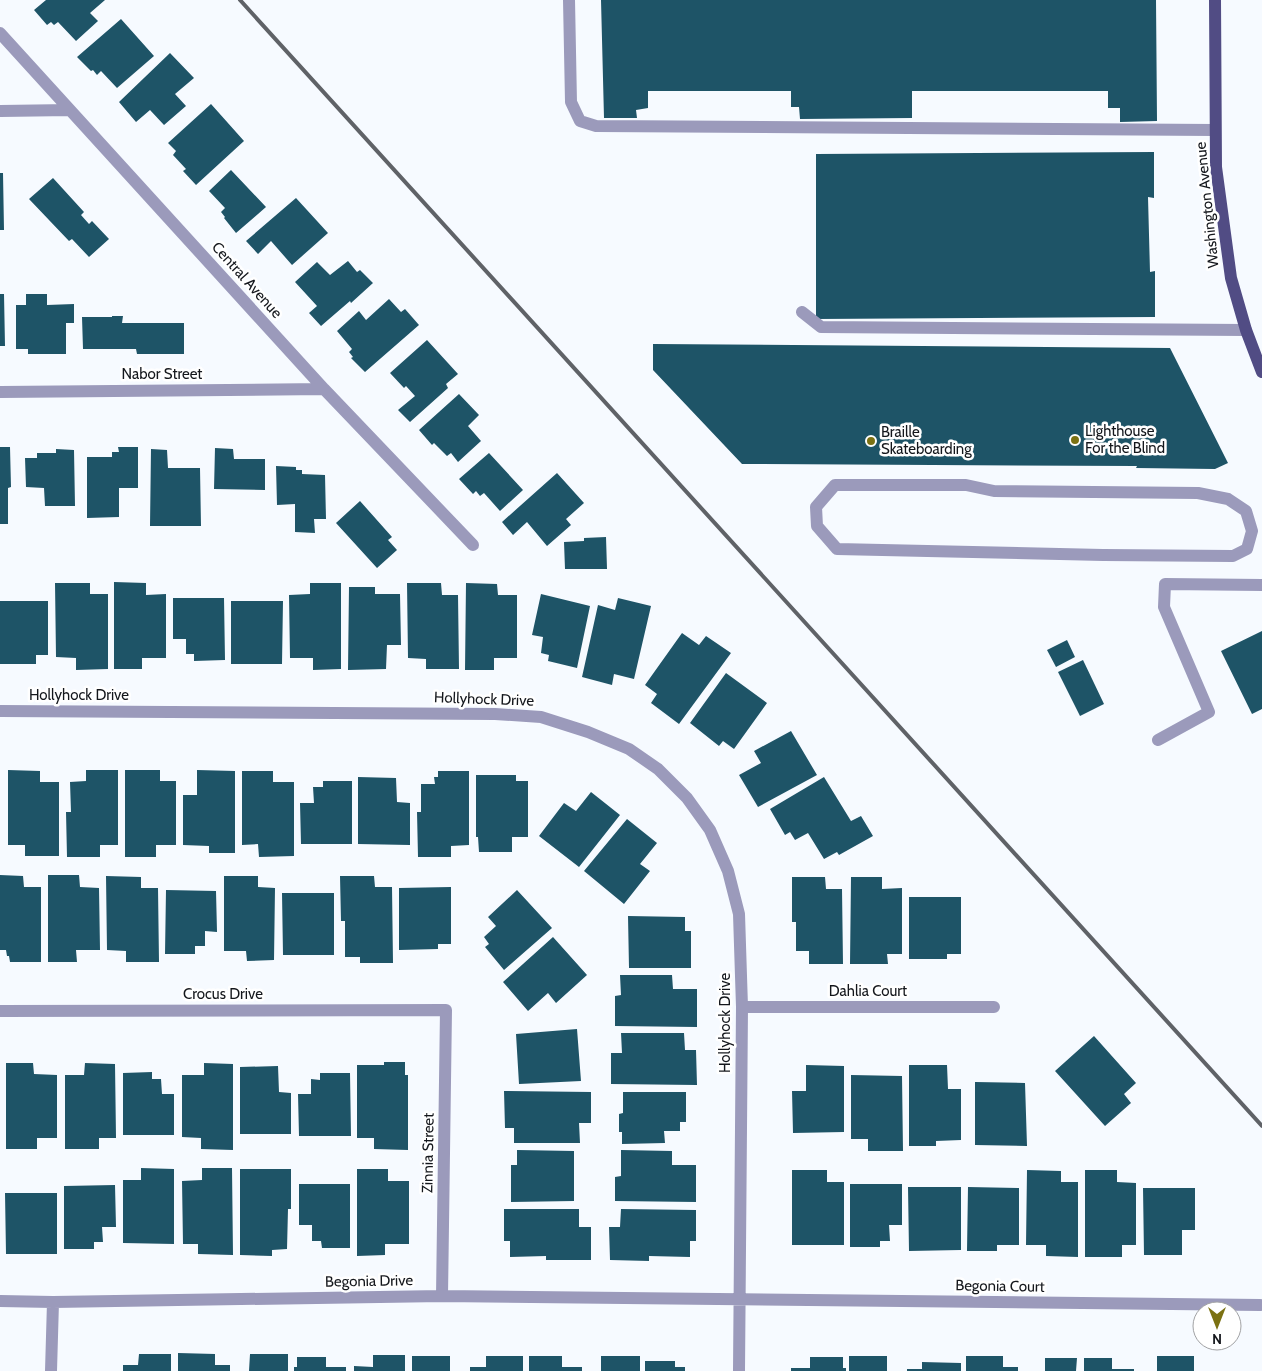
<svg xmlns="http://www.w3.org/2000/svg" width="1262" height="1371" font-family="Cabin,sans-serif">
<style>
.building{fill:#1e5467}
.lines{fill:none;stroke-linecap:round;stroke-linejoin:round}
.minor{stroke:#9b9abb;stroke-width:12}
.major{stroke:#514c84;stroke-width:12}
.rail{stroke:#5f6267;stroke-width:4}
.poi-dot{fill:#7b7112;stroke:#fff;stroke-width:2}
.labels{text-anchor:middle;stroke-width:5;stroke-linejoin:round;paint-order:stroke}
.street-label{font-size:15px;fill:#14171c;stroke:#fff}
.poi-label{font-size:15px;fill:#14171c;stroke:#fff;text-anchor:start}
</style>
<rect width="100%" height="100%" fill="#f6faff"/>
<!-- building -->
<path class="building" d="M46,0H105L90,13L98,21L76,41L58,22L54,25L51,22L47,25L34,10Z
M601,0H1156L1157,121L1120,122V108H1108V91H912V118L800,119L799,107H791V91H648V108L636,110L637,118H604Z
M121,19L154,56L117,88L101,71L97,75L93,70L91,71L77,57Z
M170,53L194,78L175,94L186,106L164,125L150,110L136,122L119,102Z
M211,104L244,141L196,185L183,171L186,169L173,155L176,151L168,143Z
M1154,152V198L1148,197L1150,272L1155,271V317L816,319V154Z
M231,170L266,207L236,233L224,218L225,217L221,212L225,208L209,191Z
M0,173H3L4,230H0Z
M53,178L84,212L81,215L89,224L92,221L109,239L89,257L72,239L69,241L29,199Z
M296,198L328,233L292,265L271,241L258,254L246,241Z
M348,261L357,272L360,270L373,283L351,303L350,301L321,326L309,313L317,306L295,282L317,262L330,275Z
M0,294H4L5,346H0Z
M26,294H47V305L74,304V323H66V354H28V349H16V305H26Z
M389,299L401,312L405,309L419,325L365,372L351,358L353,357L349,352L352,349L337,331L359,311L366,320Z
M112,316H123L122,323H184V354H137L136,349H83L82,317H112Z
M427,340L458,374L446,384L448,388L410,422L398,410L415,396L406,386L404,388L390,373Z
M653,344L1170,348L1228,463L1215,469L1136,468L1137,466L742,464L653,370Z
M459,394L479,415L468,426L481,441L458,462L451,453L447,456L434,443L432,445L419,430Z
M0,447H10L11,487L8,488V524H0Z
M118,447H138V488H119V517L87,518V457H112V452H119Z
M215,448L233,449L234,459H265V490L214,489Z
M56,449L74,450L75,506H45L44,488L26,487L25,458H37V453H56Z
M151,449L167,450L168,468H200L201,526H150Z
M489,453L523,490L500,511L484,493L480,496L476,491L473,494L459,479Z
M276,466L296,467V470H302V474L325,475L326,519H314L315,533L295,532V504L277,505Z
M557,473L584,503L566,519L571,525L547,546L527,522L513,535L502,522Z
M360,501L392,537L388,540L397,550L377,568L336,523Z
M606,537L607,569H565L564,542L584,541V538Z
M114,582L146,583V595L166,594V658H142V669H114Z
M55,583H90V594H108V669L76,670V658L56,657Z
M310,583H341V669L313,670V658H290L289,595L310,594Z
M407,583H441L442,595H458L459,669H426V659L408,658Z
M466,583L497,584L498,595H517V658H494V670H465Z
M349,587H375V594H400L401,645H387L386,669L348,670Z
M541,594L590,606L577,668L548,661L549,655L541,653L543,637L532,635Z
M173,598H224L225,660L194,661V654H186V639H173Z
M618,598L651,606L634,679L614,674L612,685L582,677L598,605L615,610Z
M0,601H48V655H36V664H0Z
M231,601H283L282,664H231Z
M1262,631V709L1252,714L1221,651Z
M682,633L699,645L706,636L731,653L679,724L651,703L657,694L645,685Z
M1067,640L1075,657L1056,667L1047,650Z
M1083,660L1104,704L1080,716L1058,672Z
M726,673L767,703L734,749L723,741L719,746L690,723Z
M791,731L817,775L758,807L739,775L761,763L754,751Z
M8,770L40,771V782H59V856H25V845H8Z
M86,770H118V845H100V857H67L66,812H71L70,782L86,781Z
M125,770H160V781H176V845H156V857H125Z
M197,770L235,771V853H209V846L183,845V795H197Z
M242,771H273V782H294V856L259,857L258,844L242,845Z
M438,771H469V845L451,846V857H418L417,812H421V784H435L434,777H438Z
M476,775H516V781H528V837H512V852H479L478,837H476Z
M358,777L396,778L397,802L410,803V845L358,844Z
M824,777L851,821L861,816L873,836L839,855L837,852L824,859L808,833L795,840L790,832L785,835L770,809Z
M323,781H352V844H301L300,803H314L313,787H323Z
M591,792L620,815L579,867L539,836L564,803L576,811Z
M627,819L657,843L640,864L650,871L624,904L584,871Z
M0,875L23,876L24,887H41V962H10L9,956H7L6,950H0Z
M48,875H79L80,887L99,888L100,950H76L77,962H48Z
M106,876L141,877V888H158L159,962H126V951L107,950Z
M224,876H258V887L275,888L274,960L247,961L246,951H224Z
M340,876H374L375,887H392L393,963H360V957H345V921H341Z
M792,877H825L826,889H842L843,964H809V951H796V922H792Z
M851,877H882V889L902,888V954H887L888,964H850Z
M451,887V944H438V949L399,950V888Z
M166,890L216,891L217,932L205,931V946H195V954H165Z
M517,890L552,928L504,970L485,947L489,944L484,937L496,926L488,917Z
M282,893H334V955H283Z
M909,897H961V954H947V959H909Z
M628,916L685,917V931H691V968H629Z
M553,937L587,975L556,1003L548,993L528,1011L503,982Z
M620,975H672L673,989H697V1027L615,1026V996L621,995Z
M577,1029L581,1081L519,1084L516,1034Z
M621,1033H684L685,1050H696L697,1085L611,1084V1053H622Z
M1094,1036L1136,1083L1124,1094L1131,1103L1105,1126L1055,1071Z
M384,1062H405V1075H408V1150L374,1149V1138H357V1065H384Z
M6,1063H33L34,1074L57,1075V1138H37V1149H6Z
M85,1063L115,1064L116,1138H99V1149H65V1075H84Z
M204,1063L233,1064V1150L201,1149V1138L182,1137V1075H204Z
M806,1065L844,1066V1132L793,1133L792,1091H806Z
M909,1065H947L948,1089H961V1140L936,1141V1146H909Z
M278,1066L279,1092L291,1093V1134H240V1067Z
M152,1072V1079H161L162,1094H174V1135H123V1073Z
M320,1073H350L351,1136H299L298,1094H311V1079L320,1080Z
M851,1075L902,1076L903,1151H868V1139H851Z
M975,1082L1025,1083L1027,1146L975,1145Z
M504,1091L591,1092V1123H579L580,1143H514V1128H505Z
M623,1092H686V1122H680V1131H664L665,1143L622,1144V1132H619V1114L623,1113Z
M517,1150L574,1151V1201L511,1202V1165H517Z
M621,1150L672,1151V1165H696V1202L615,1201V1177L621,1176Z
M141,1168L174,1169V1244L123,1243V1180H141Z
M202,1168H232L233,1255L198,1254V1244H183L182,1181L202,1180Z
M240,1169H291V1209H288L287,1249L272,1250V1256L240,1255Z
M357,1169H388V1181H409V1244H385V1255L357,1256Z
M792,1170H827V1182H844V1245H792Z
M1027,1170L1061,1171V1182H1078V1257L1046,1256V1245H1026Z
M1085,1170H1117V1182L1136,1183V1245H1122V1257H1085Z
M299,1184H350V1248H322L321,1241H312V1225H299Z
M850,1184H902V1225H889L890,1241H880V1247H850Z
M115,1185L116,1227H102L103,1242H94V1249H64V1186Z
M908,1187H961V1250L909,1251Z
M968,1187L1019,1188V1245H997V1251H967Z
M1143,1188H1195V1230H1182V1255H1144Z
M5,1193H57V1254H6Z
M504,1209H579V1227H591V1260H546V1256L510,1257V1241H504Z
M621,1209L696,1210V1241H690V1257L649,1256V1261L610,1260L609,1227H620Z
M178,1353L215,1354V1365H230V1371H178Z
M139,1354H171V1371H123V1365H138Z
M250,1354H288V1371H249Z
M373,1355H405V1371H354V1366L373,1367Z
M412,1356H450V1371H412Z
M486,1356H523V1371H470V1367H486Z
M529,1356H562V1367H582V1371H529Z
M601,1356H640V1371H601Z
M849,1356H887V1371H849Z
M966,1356H1003V1367H1018V1371H966Z
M1157,1356H1194V1371H1157Z
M297,1357H326V1367H346V1371H294V1367H297Z
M810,1357H843V1368H846V1371H791V1368H810Z
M1045,1358H1077L1076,1371H1045Z
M1084,1358H1112V1369H1134V1371H1084Z
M645,1361H675V1367H685V1371H645Z
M922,1362L961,1363V1371H907V1369H922Z"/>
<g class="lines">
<!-- minor -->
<path class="minor" d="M569,0L571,102L580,121L596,126L1215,130
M0,33L324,389L473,545
M0,111L70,110
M802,312L821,327L1246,330
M0,392L324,389
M835,485H966L994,491L1198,493L1228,499L1246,511L1252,531L1247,549L1233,556L1103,555L837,549L817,526L816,507Z
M0,711L495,714L541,717L588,732L629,749L658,769L687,798L710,830L728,871L739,914L742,1007L739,1371
M1158,740L1209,712L1164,607L1165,584L1262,585
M742,1007H994
M0,1011L446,1010L442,1296
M0,1301L53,1302L442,1296L1260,1305
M51,1371L53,1302"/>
<!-- major -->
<path class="major" d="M1215,0L1216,167L1231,278L1246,330L1262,372"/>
<!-- rail -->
<path class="rail" d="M240,0L1262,1126"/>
</g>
<!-- markers -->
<g class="poi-dot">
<circle cx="1075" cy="440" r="5"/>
<circle cx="871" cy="441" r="5"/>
</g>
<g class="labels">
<!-- street labels -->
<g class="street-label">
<text transform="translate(1207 205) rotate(-96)" y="5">Washington Avenue</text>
<text transform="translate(247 280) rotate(48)" y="5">Central Avenue</text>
<text x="162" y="379">Nabor Street</text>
<text x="79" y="700">Hollyhock Drive</text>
<text transform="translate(484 699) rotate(2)" y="5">Hollyhock Drive</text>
<text x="868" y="996">Dahlia Court</text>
<text x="223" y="999">Crocus Drive</text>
<text transform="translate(725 1023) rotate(-90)" y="5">Hollyhock Drive</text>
<text transform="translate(428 1153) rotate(-89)" y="5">Zinnia Street</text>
<text transform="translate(369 1281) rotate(-1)" y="5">Begonia Drive</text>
<text transform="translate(1000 1286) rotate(1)" y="5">Begonia Court</text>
</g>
<!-- poi labels -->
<g class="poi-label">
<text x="1085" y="436">Lighthouse<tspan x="1085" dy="17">For the Blind</tspan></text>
<text x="881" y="437">Braille<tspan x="881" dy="17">Skateboarding</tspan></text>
</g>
</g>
<!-- north arrow -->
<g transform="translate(1217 1326) rotate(180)"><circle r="24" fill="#ffffff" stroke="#a1a2a4"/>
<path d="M0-4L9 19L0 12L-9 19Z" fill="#7b7112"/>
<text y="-8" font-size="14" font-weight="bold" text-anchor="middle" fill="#14171c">N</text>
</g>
</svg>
